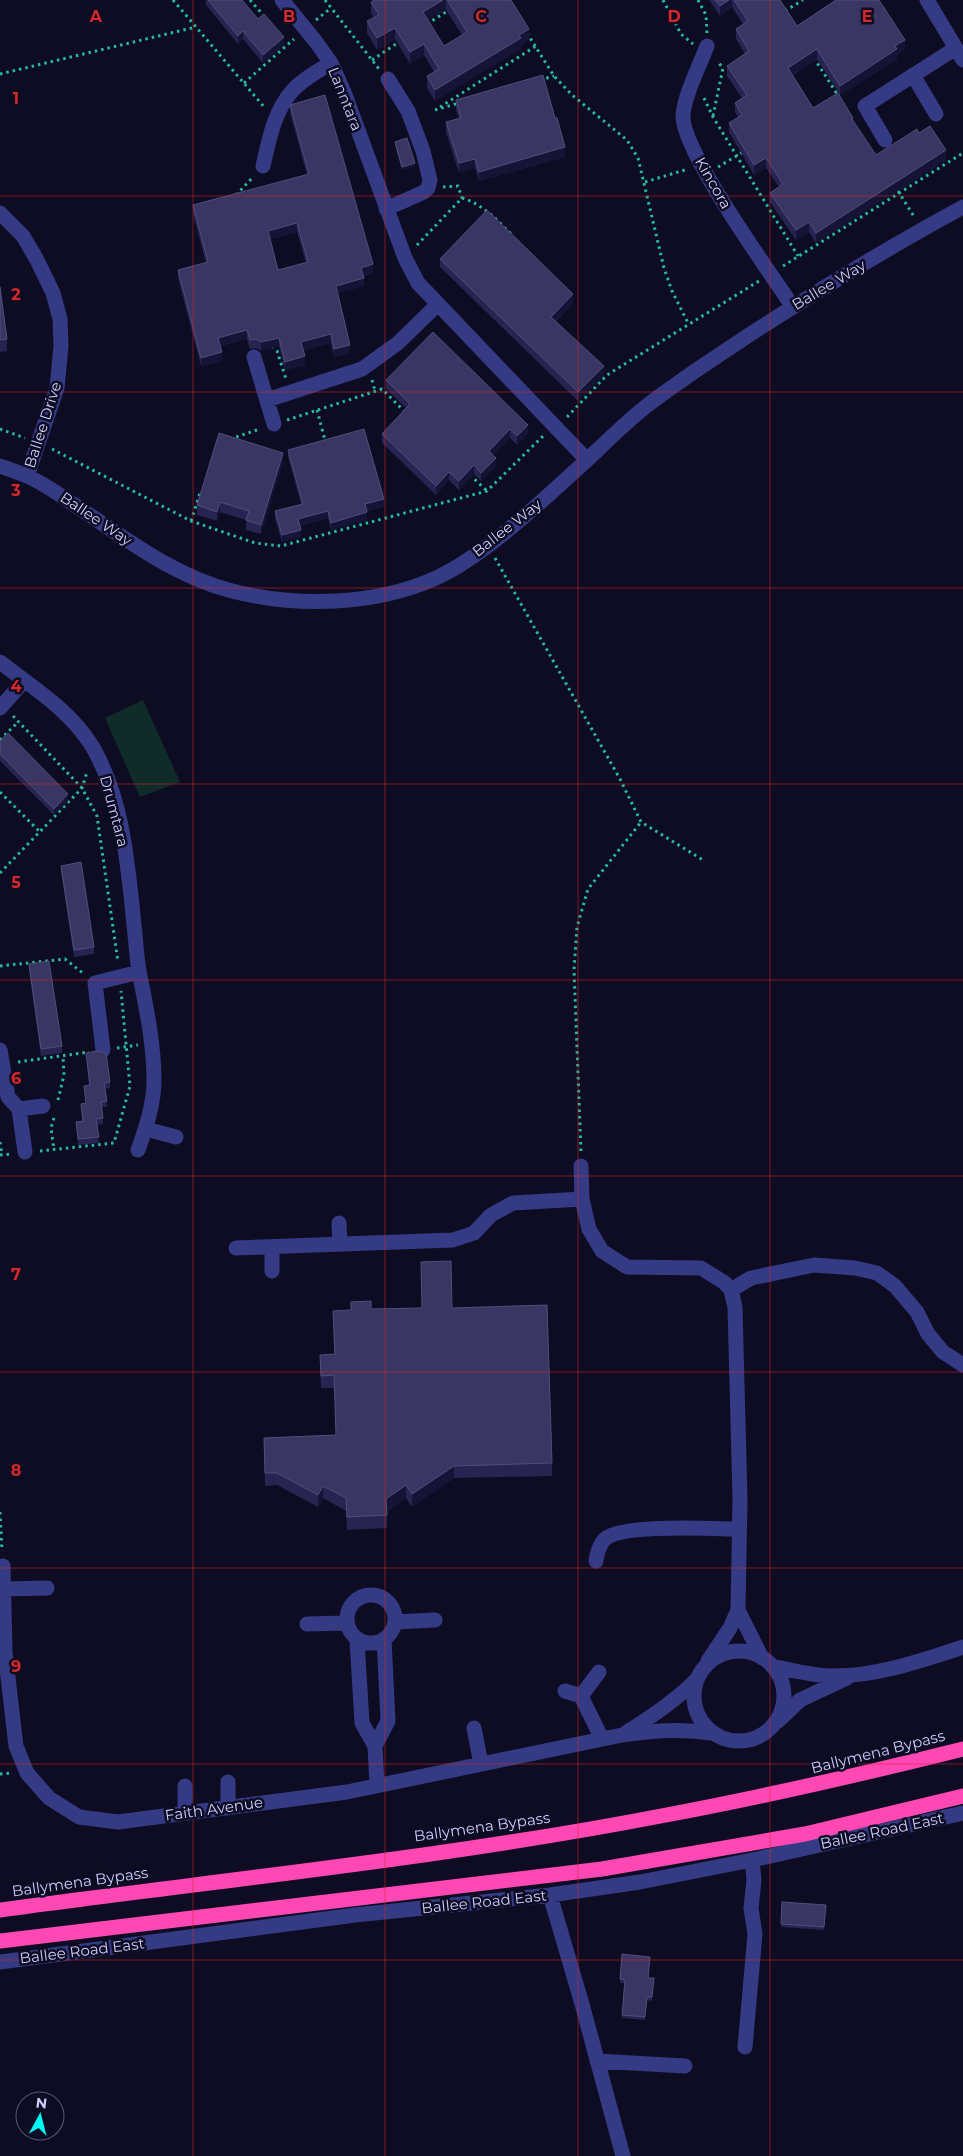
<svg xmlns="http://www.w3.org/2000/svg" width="963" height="2156" font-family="Montserrat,sans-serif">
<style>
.green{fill:#0f2c28}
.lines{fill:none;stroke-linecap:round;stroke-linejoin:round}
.path{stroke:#26baa0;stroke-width:3;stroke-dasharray:2.5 4;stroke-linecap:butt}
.minor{stroke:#343a84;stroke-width:15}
.highway{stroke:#ff48b4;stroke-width:15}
.wall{fill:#272451;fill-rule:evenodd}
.shaded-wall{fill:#151336}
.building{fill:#393664;stroke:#504e7c;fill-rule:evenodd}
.grid{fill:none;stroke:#d62828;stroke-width:1;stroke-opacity:0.55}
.labels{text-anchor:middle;stroke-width:5;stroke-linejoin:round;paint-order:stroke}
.street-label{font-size:15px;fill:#cdcdff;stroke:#0d0c22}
.grid-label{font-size:16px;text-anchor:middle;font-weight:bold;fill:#d62828;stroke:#0d0c22;stroke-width:5;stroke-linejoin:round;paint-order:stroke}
</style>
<rect width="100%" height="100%" fill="#0d0c22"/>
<!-- green -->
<path class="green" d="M143,700L180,782L140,797L105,718Z"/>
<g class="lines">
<!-- path -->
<path class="path" d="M173,0L265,108
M250,0L265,17
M325,0L379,69
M663,0L681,34L693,44
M698,0L706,15L707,33
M785,11L803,0
M316,20L331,8
M427,24L449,10
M527,33L554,76L572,95L627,140L638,158L664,268L672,291L689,325
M814,58L839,97
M372,60L399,42
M0,74L196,27
M540,80L554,76
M244,83L294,39
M704,98L713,117L798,256
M440,107L536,46
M435,110L459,103
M713,116L723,68L717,61
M718,167L743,152
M645,182L688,169
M443,187L458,186L462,198
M898,191L915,218
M236,195L254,176
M417,245L462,198C482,204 496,219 511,234
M783,266L963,153
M272,346L277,351L286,379
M372,380L375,391
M317,410L326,444
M567,417L607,375L759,281
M287,420L382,389L406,413
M0,429L25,438
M230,439L260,429
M52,449L191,521L255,543L281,546L487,491L543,436
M470,475L487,491
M191,521L201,490
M495,558L620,779L641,822L703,860
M13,716L82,788L97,816L118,962
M0,740L18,722
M0,792L39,831
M0,873L82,788L87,772
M0,966L65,959L84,974
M117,1048L138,1045
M18,1062L89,1052
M58,1100L64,1075L63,1056
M54,1118L51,1128L54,1150
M0,1142L2,1155
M40,1151L114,1143L130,1086L121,991
M581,1151L574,970L577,927L588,889L641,822
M0,1155L12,1154
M0,1512L2,1551
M0,1774L11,1773"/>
<!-- minor -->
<path class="minor" d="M282,0L316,42L331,63L344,92L405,258L418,283L587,460
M927,0L963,60
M707,46C699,67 685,94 683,115C680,148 771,274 793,307
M913,75L936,114
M885,140L865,106L956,48
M263,166C269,140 274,111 293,90C303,79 318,71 331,63
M386,209L424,192L428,188L430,180L423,151L408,111L388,79
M0,213L23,236L37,260L53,293L60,319L61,346L57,388L27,476
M254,357L274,424
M267,400L362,369L398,343L437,305
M0,466C9,469 18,472 27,476C45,484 62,496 79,508C128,540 174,576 232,591C296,607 374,606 436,578C486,555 545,498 586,461C605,443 624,424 644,408C677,382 712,360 746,337C817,291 889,247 963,207
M0,662C33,688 70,710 92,746C125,802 128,871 135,934C136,946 137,959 139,971C146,1007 154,1043 154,1080C154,1104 146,1128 138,1150
M0,708L24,681
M0,1050L8,1097L19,1109L25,1152
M103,1050L95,983L139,972
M19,1109L43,1106
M146,1129L176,1137
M581,1166L582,1199L589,1229L602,1251L627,1267L701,1268L725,1283L731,1290L735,1307L740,1499L738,1610L762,1658
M339,1223L340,1244
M272,1247V1271
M236,1248L453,1240L474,1233L491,1215L513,1203L582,1199
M731,1290L751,1278L814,1265L855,1268L877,1273L895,1286L917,1312L928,1334L943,1352L963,1365
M596,1561C597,1553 599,1546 604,1540C619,1523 714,1529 739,1529
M3,1566L5,1651L16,1746L27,1773L49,1798L79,1817L118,1822L347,1792L622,1735C652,1731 681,1728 712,1733
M4,1589L47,1588
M347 1619a24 24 0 1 1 48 0a24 24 0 1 1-48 0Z
M395,1622L435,1620
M307,1624L346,1623
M357,1640L362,1723L375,1746L377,1785
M694 1696a45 45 0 1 1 90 0a45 45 0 1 1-90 0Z
M708,1661L730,1628L738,1610
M772,1666C790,1670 810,1675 829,1676C874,1677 921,1661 963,1647
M599,1672L581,1696L602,1739
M565,1691L581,1696
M778,1721L800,1700L847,1678
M474,1728L481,1764
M627,1732C653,1716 675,1701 696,1680
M375,1746L388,1721L384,1639
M228,1782V1808
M185,1786V1813
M550,1895L582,2004L623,2156
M0,1962L355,1915L550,1895L640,1882L752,1860L963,1813
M745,2047L755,1934L751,1908L754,1880L752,1860
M597,2061L685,2066"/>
<!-- highway -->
<path class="highway" d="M0,1910C220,1880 443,1858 661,1816C763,1797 863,1774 963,1749
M0,1941L602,1869L805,1834L963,1796"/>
</g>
<!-- wall -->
<path class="wall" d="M206,0H242L258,19L284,45L263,63L243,39L238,44L206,5Z
M374,0H511L529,40L521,45V49L435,101L427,88V76L434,72L424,55L410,64L395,39L377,50L367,33V21L374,18L371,13V2ZM446,10L462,35L444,46L428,20Z
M709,0H780L797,26L905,49L897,55V59L840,95L817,59L793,75L813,108L853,121L876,155L919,133L946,160L816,243L809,232L796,240L770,202V193L779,187L766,168L754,175L729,132V123L738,117L735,112V103L742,98L727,76V66L745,54L736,39V29L743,24L732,7L720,16Z
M456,100L565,157L479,181L475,168L459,173L446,132V122L459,119L456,110Z
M290,105L373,273L363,276L364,286L338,293L350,353L334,357L331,343L303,350L305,365L285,370L279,346L261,351L256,348L250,349L247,339L220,346L222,361L201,366L178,278V270L206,263L193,214V205L307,175L290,113ZM297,232L306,263L278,270L270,239Z
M395,142L415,166L402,170L395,145Z
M440,259L573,303L556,321L604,375L578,401L440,267Z
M0,287L7,339V351L0,352Z
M386,380L528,433L517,445L510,438L493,455L496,466L481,481L474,474L459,490L449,480L436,495L382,443V434L406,408L386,389Z
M288,450L384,506L367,511V520L331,530L328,518L300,526L301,537L282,542L275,519V511L301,504L288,457Z
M283,462L261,534L246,530V520L220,512L217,521L197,515V505Z
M0,741L68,801L54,815L0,761Z
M61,866L94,947V954L74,957L61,872Z
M29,964L62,1046V1053L41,1056L29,971Z
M86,1053L110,1082V1088L105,1089L107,1107H102L103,1124L97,1125L99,1143L78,1145L76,1122L82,1121L81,1104L86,1103L84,1086L89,1085Z
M421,1262L452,1308L552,1463V1476L454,1478L412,1507L406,1498L387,1511V1528L347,1530L346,1511L323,1498L318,1507L277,1485L265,1486L264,1438L336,1435L334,1388H321L320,1367V1355L334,1354L333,1311L422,1308Z
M782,1902L826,1905L824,1930L781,1927Z
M622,1954L648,1978H654L652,2001L647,2000L645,2020L622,2018L624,1983H620Z"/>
<!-- shaded-wall -->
<path class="shaded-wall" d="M443,0H446V10L423,23V12Z
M729,0H732V7L720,16V6Z
M395,28V39L377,50V38Z
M529,29V40L521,45V49L435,101V90Z
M243,31V39L238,44V36Z
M284,37V45L263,63V55Z
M905,40V49L897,55V59L840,95V86Z
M424,44V55L410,64V52Z
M817,49V59L788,78V68Z
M565,147V157L479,181V172Z
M946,150V160L816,243V233Z
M766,158V168L754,175V165Z
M475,159V168L459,173V163Z
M415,163V166L402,170V167Z
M809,222V232L796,240V230Z
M297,223V232L268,239V231Z
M373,264V273L361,276V268Z
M364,278V286L336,294V286Z
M573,294V303L551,325V317Z
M247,330V339L218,346V338Z
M331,334V343L301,350V342Z
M279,338V346L261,351V342Z
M350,345V353L334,357V349Z
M222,352V361L201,366V358Z
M305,356V365L285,370V362Z
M604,366V375L578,401V392Z
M528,425V433L517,445V436Z
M510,429V438L489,459V451Z
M283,453V462L261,534V525Z
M496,458V466L481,481V473Z
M474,465V474L459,490V481Z
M449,472V480L436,495V486Z
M384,499V506L365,511V504Z
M220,502V512L217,521V512Z
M328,511V518L298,526V519Z
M367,512V520L331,530V523Z
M301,530V537L282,542V535Z
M68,794V801L54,815V809Z
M1,861V867L0,869V862Z
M454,1466V1478L412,1507V1494Z
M406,1485V1498L386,1511V1499Z
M323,1486V1498L318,1507V1495Z"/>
<!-- building -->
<path class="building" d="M208,0H242L258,19L264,14L284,37L263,55L243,31L238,36Z
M374,0H443L423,12L444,46L467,32L447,0H511L529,29L519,35L521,38L435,90L427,76L439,69L424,44L410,52L395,28L377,38L367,21L379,15L371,2Z
M715,0H729L720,6Z
M734,0H780L797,26L836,0H879L905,40L895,46L897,49L840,86L817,49L788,68L813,108L838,93L853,118L852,119L876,155L917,129L919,133L930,126L946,150L816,233L809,222L796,230L770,193L783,184L766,158L754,165L729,123L742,115L735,103L747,95L727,66L749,51L736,29L748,21Z
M543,75L555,118H557L565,147L479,172L475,159L459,163L446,122L461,118L456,100Z
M325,95L373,264L361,268L364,278L336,286L350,345L334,349L331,334L301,342L305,356L285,362L279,338L261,342L256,339L250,340L247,330L218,338L222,352L201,358L178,270L208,262L193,205L309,174L290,105ZM297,223L308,262L278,270L268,231Z
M407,138L415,163L402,167L395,142Z
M487,210L573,294L551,317L604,366L578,392L440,259Z
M0,287L7,339L0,340Z
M433,332L528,425L517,436L510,429L489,451L496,458L481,473L474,465L459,481L449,472L436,486L382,434L410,404L386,380Z
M364,429L384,499L365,504L367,512L331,523L328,511L298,519L301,530L282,535L275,511L303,504L288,450Z
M219,433L283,453L261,525L246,520L249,511L220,502L217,512L197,505Z
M8,733L68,794L54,809L0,754V741Z
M81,862L94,947L74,950L61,866Z
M49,961L62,1046L41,1049L29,964Z
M97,1051L106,1053L110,1082L104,1083L107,1101L101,1102L103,1118L96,1119L99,1137L78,1139L76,1122L83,1121L81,1104L86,1103L84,1086L90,1085L86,1053Z
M451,1261L452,1308L547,1305L552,1463L454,1466L412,1494L406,1485L386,1499L387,1515L347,1517L346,1498L323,1486L318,1495L277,1473H265L264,1438L336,1435L334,1375L321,1376L320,1355L335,1354L333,1311L351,1310V1302L371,1301V1309L422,1308L421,1262Z
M782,1902L826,1905L824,1927L781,1924Z
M622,1954L650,1957L648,1978H654L652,1997H647L645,2017L622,2015L625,1980L620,1979Z"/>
<!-- grid -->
<path class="grid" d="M193,0V2156M385,0V2156M578,0V2156M770,0V2156M0,196H963M0,392H963M0,588H963M0,784H963M0,980H963M0,1176H963M0,1372H963M0,1568H963M0,1764H963M0,1960H963"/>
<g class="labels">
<!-- street labels -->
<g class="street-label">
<text transform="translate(345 99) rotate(68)" y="5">Lanntara</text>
<text transform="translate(713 183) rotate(60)" y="5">Kincora</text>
<text transform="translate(829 285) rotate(-31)" y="5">Ballee Way</text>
<text transform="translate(43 425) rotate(-72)" y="5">Ballee Drive</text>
<text transform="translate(96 519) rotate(34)" y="5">Ballee Way</text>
<text transform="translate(507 528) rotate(-38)" y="5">Ballee Way</text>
<text transform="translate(114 811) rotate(75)" y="5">Drumtara</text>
<text transform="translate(878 1752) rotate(-14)" y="5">Ballymena Bypass</text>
<text transform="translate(214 1809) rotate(-8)" y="5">Faith Avenue</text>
<text transform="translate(482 1827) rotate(-8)" y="5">Ballymena Bypass</text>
<text transform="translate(882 1831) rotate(-12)" y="5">Ballee Road East</text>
<text transform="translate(80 1882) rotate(-8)" y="5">Ballymena Bypass</text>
<text transform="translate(484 1902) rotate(-6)" y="5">Ballee Road East</text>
<text transform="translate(82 1951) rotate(-7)" y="5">Ballee Road East</text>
</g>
</g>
<g class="grid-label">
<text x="96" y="22">A</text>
<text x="289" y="22">B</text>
<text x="481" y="22">C</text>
<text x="674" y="22">D</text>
<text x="867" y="22">E</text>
<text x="16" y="104">1</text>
<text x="16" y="300">2</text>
<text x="16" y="496">3</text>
<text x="16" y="692">4</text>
<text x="16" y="888">5</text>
<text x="16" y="1084">6</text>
<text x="16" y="1280">7</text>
<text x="16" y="1476">8</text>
<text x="16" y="1672">9</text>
</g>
<!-- north arrow -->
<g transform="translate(40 2116) rotate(7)"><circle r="24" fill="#0d0c22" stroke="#5a597a"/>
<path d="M0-4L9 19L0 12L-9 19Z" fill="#00f8f5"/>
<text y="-8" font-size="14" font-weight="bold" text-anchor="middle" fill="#cdcdff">N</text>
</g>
</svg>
